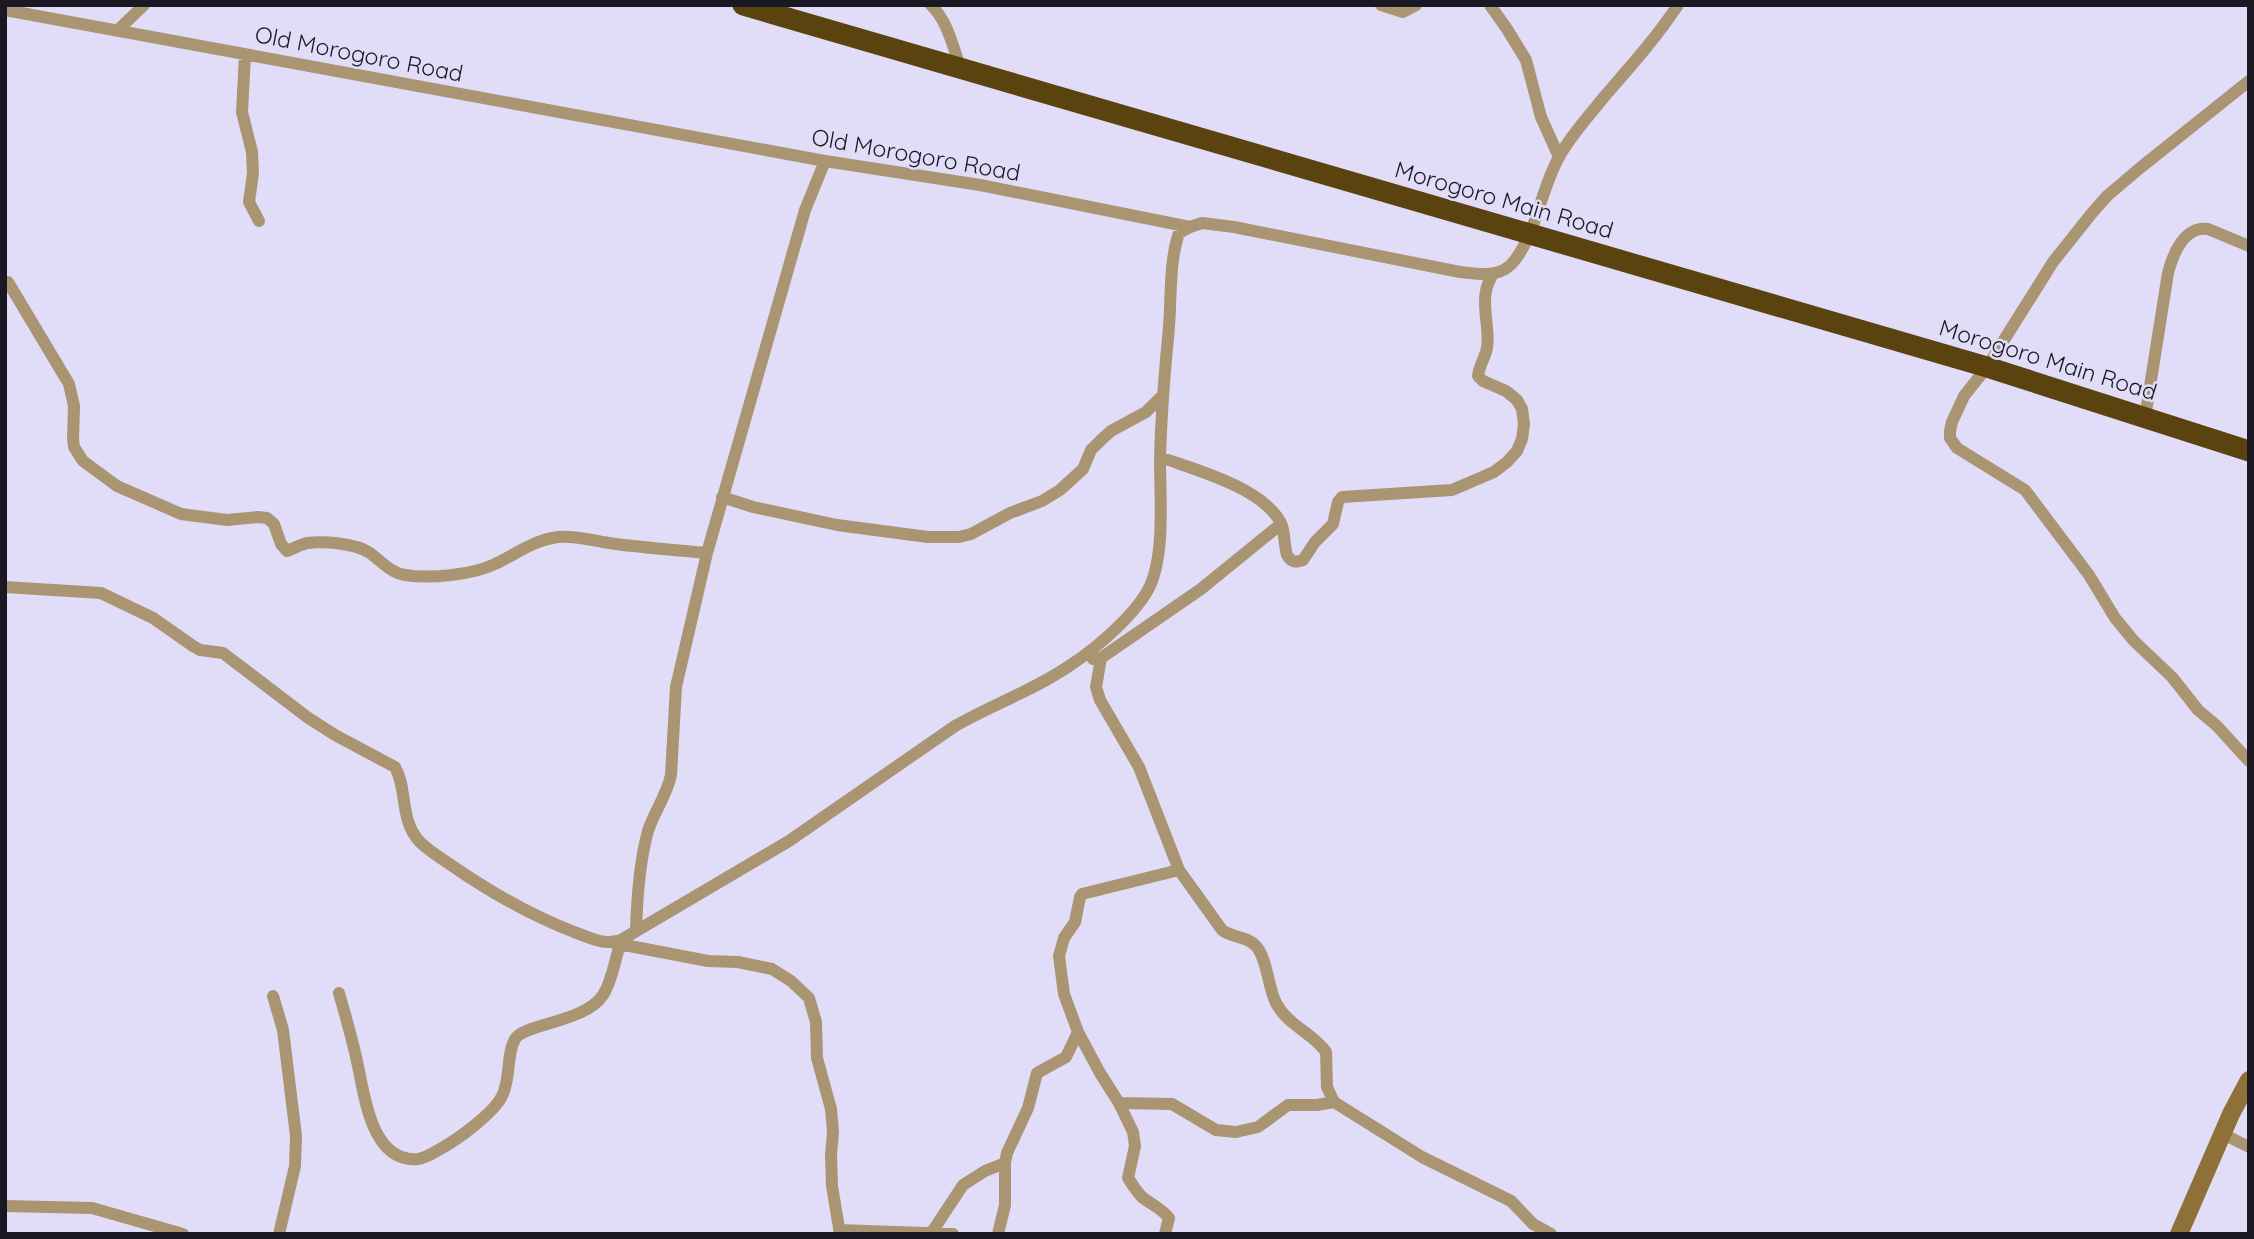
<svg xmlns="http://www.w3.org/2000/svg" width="2254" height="1239" font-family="Quicksand,sans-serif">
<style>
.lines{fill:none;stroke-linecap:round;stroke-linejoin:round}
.street{stroke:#aa9572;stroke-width:12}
.secondary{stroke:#8e7038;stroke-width:18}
.highway{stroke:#5b4310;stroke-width:21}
.labels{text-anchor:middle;stroke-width:5;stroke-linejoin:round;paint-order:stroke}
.street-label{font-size:23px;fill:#1a1822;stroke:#e1ddf9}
</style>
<rect width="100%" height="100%" fill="#e1ddf9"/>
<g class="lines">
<!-- street -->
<path class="street" d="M931,5C948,21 953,48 961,69
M1381,5L1403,12L1416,5
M1490,5L1507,29L1526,60L1541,117L1559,157
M5,10L825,161L980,185L1190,227L1202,223L1234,227L1460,272C1480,274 1501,279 1515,260C1537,231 1541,189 1559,157C1571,135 1589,116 1604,97C1630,67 1656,38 1678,5
M118,30L144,5
M245,55L242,112L252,152L253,173L249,202L259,221
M2249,81L2140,168L2107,196L2092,213L2053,262L1987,367L1964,396L1952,422L1950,431V438L1957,448L2025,490L2089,575L2115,618L2134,641L2172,677L2198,710L2217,726L2249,761
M8,282L69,384L74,406L73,439L74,447L83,461L117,486L181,514L227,520L258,517L267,518L274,524L281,544L287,551C294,548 300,545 307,543C324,541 355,543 370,553C381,561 391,573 405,575C429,579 473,575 495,564C516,554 534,540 558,537C578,535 597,542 616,544C646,548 677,550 707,553
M2145,418L2168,273C2173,254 2184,226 2208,229L2249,246
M1160,457C1195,470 1262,487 1281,523C1285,532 1284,545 1287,555C1291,562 1296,563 1303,560L1315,542L1333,524L1338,502L1342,497L1452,490L1494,472L1507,462L1517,451L1522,439L1524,424L1522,409L1517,400L1506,391L1483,381L1478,376C1479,366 1485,358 1487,348C1490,330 1482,307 1486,291C1487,285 1490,280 1492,275
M722,497L753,507L837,525L928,537H959L971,534L1010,513L1042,501L1060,490L1083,469L1091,450L1101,440L1111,431L1146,412L1162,396
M5,587L101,593L153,618L193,646L200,650L223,653L307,717L335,735L395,767C408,790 399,820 420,842C429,851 441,858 451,865C490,892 530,915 574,932C583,935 591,939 600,941C607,943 614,942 621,940L789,841L955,726C994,704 1036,689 1072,664C1098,647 1137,613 1150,586C1165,553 1160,496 1160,460C1161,419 1164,379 1168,338C1172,304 1168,265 1179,233L1190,227
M1101,658L1096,687L1100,700L1139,767L1179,870L1222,930C1232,938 1247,936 1256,946C1267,958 1268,987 1276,1003C1288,1026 1313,1033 1326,1052L1327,1087L1334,1102L1422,1157L1511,1201L1533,1224L1551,1234
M1093,659L1101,658L1201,589L1281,524
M636,930C637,898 639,863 648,831C654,812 667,795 671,775L676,687L707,553L805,210L825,161
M614,943L708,961L738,962L772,969L791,981L809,998L816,1022L817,1058L831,1109L833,1132L831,1155L832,1186L840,1234
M339,993C346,1018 353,1041 358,1066C365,1098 372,1163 418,1159C426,1158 435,1152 442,1148C458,1139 494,1113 502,1096C511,1079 506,1055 515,1039C523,1024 586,1022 603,995C612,981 615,960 620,944
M273,996L283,1030L296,1136L295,1166L279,1234
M1078,1032L1100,1073L1119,1103L1133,1132L1135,1146L1128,1178C1132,1184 1137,1192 1142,1197C1152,1205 1161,1208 1169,1218L1165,1234
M1119,1103L1172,1104L1216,1130L1236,1132L1258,1127L1288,1105H1317L1334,1102
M2223,1134L2249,1147
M5,1206L92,1208L183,1234
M839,1230L953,1234
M932,1232L963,1185L985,1171L1005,1163
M998,1234L1005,1205V1163L1007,1153L1028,1108L1037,1073L1066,1057L1078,1032L1064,994L1059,956L1064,938L1075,922L1080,897L1082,894L1179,870"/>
<!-- secondary -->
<path class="secondary" d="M2179,1234L2231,1114L2249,1080"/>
<!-- highway -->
<path class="highway" d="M743,5L1987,367L2249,451"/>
</g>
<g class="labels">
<!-- street labels -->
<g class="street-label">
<text transform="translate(359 54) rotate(11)" y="8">Old Morogoro Road</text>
<text transform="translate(916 155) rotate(10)" y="8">Old Morogoro Road</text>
<text transform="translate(1504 200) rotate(16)" y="8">Morogoro Main Road</text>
<text transform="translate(2048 360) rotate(17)" y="8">Morogoro Main Road</text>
</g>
</g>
<!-- border -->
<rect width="2254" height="1239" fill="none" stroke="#1a1822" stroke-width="14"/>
</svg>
